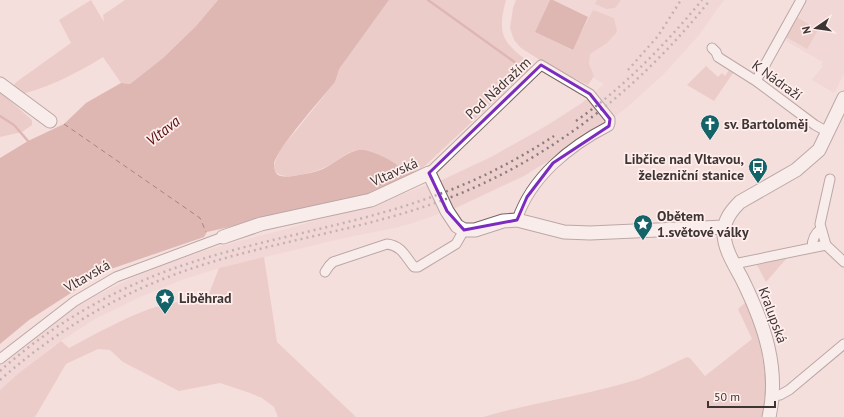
<svg xmlns="http://www.w3.org/2000/svg" width="844" height="417" font-family="'PT Sans',sans-serif">
<style>
.built{fill:#edd0ce}
.green{fill:#e3b6b2}
.water{fill:#c38782}
.lines{fill:none;stroke-linecap:round;stroke-linejoin:round}
.stream{stroke:#c38782;stroke-width:2.5}
.ferry{stroke:#570d10;stroke-width:1;stroke-dasharray:5 4;stroke-linecap:butt}
.street-casing{stroke:#776563;stroke-width:11}
.secondary-casing{stroke:#776563;stroke-width:15}
.street{stroke:#fff;stroke-width:9}
.secondary{stroke:#fff;stroke-width:13}
.rail{stroke:#8b7d7c;stroke-width:2.5;stroke-dasharray:2 4;stroke-linecap:butt}
.marked{fill:none;stroke:#7b2cbf;stroke-width:3;stroke-linejoin:round}
.labels{text-anchor:middle;stroke-width:3.5;stroke-linejoin:round;paint-order:stroke}
.street-label{font-size:14px;fill:#3d3534;stroke:#ffeeec}
.poi-label{font-size:14px;font-weight:bold;fill:#3d3534;stroke:#ffeeec;text-anchor:start}
.water-label{font-size:15px;font-style:italic;fill:#570d10;stroke:#ffeeec}
</style>
<rect width="100%" height="100%" fill="#f4dfdd"/>
<!-- built -->
<path class="built" d="M531,0H724L699,35L663,75L625,109L592,134L524,176L458,207L413,223L395,228L344,238L219,268L179,281L140,297L95,319L52,347L0,390V362L40,330L85,301L131,278L172,261L213,248L290,228L394,197L442,180L491,157L546,126L582,103L604,84L520,36Z
M806,0H844V74L834,93L812,80L823,66L821,65L823,62L784,40Z"/>
<!-- green -->
<path class="green" d="M91,0L104,22L103,15L125,0H218L196,26L163,58L130,84L121,83L103,57C81,71 46,89 21,94L11,87L19,80L71,43L59,20Z
M389,0H506C496,36 504,44 533,65L415,175L408,172L403,171C390,163 375,150 359,150C345,151 334,165 321,169C311,173 268,186 275,162C279,149 290,138 299,127C311,112 323,97 335,82L338,69Z
M516,0H550L535,32L572,50L593,10L614,18L617,32L607,43L590,54L589,64L594,76L588,85L543,62L521,48L514,40L510,28L513,8Z
M597,0H621L615,8L606,9L595,4Z
M797,17L818,30L807,49L786,37Z
M706,66L718,77L722,73L725,76L729,70L733,73L714,101L687,85Z
M0,92L32,120V125L22,132L0,137Z
M264,257L277,342L356,417H278L274,407L262,398L250,393L220,383L179,391L123,362L110,350L98,349L66,364L35,417H0V390L19,373L61,341L69,348C100,332 153,300 187,302C193,302 199,304 205,304L219,268Z
M787,257V258L766,282L757,265Z
M746,302L759,334L766,382L763,417H483C535,402 588,395 639,379C655,373 671,364 687,357L690,358L705,376L752,339L738,309Z"/>
<!-- water -->
<path class="water" d="M218,0H389L339,69L335,82C323,97 277,148 274,164C274,168 275,173 278,175C283,178 294,176 299,175C307,174 316,172 323,169C334,164 345,153 358,150C369,148 397,162 403,171L413,170L415,175L363,197L207,232L204,237L105,271L29,320L0,344V158L28,141L64,124L86,103L121,83L130,84L163,58L196,26Z
M550,0H553L588,17L573,50L535,32Z"/>
<g class="lines">
<!-- stream -->
<path class="stream" d="M428,0L527,71
M0,116L14,125L28,141L29,144"/>
<!-- ferry -->
<path class="ferry" d="M64,124L200,218L206,232"/>
<defs>
<path id="street" d="M712,48L716,52L718,57L756,81L815,125L828,132
M756,81L801,0
M429,173L541,65L590,94L610,119V123L609,126C570,146 531,177 517,220
M826,245L820,224L830,179
M826,245L844,262
M812,248C812,240 814,234 821,229
M734,264L826,245
M325,272L329,266L333,262L387,244C402,246 405,256 414,267H418L456,244L464,230
M0,359L75,301L116,277L223,237
M773,396L780,395L789,390L844,344"/>
<path id="secondary" d="M0,84L50,121
M223,237L261,224L371,200L429,173L447,211L457,226L464,230H475L503,221L517,220L564,232L590,233L724,227
M769,417C780,369 764,324 743,281C736,267 724,250 724,233C724,220 731,211 740,202L796,170L819,150L844,98"/>
</defs>
<!-- street casing -->
<use href="#street" class="street-casing"/>
<!-- secondary casing -->
<use href="#secondary" class="secondary-casing"/>
<!-- street -->
<use href="#street" class="street"/>
<!-- secondary -->
<use href="#secondary" class="secondary"/>
<!-- rail -->
<path class="rail" d="M628,70L658,36L681,0
M576,121C624,87 665,45 702,0
M0,371C50,326 112,290 175,268C260,238 350,227 434,196C477,181 517,160 554,136
M0,380C52,334 111,298 176,274C260,243 350,233 435,203C544,165 639,90 710,0"/>
</g>
<!-- marked area -->
<path d="M0 0H844V417H0ZM541,65L590,94L610,119L609,126L553,163L527,197L517,220L464,230L447,211L429,173Z" fill="#f4dfdd" fill-opacity=".55" fill-rule="evenodd"/>
<path class="marked" d="M541,65L590,94L610,119L609,126L553,163L527,197L517,220L464,230L447,211L429,173Z"/>
<!-- icons -->
<defs>
<symbol id="church-pin" viewBox="-11 -11 22 30"><path d="M0 17L-7.5 6A9.5 9.5 0 1 1 7.5 6Z" fill="#136368" stroke="#ffeeec"/><path d="M-1.2-6h2.4v3.5h3.3v2.4h-3.3V6h-2.4V-.1h-3.3v-2.4h3.3Z" fill="#fff"/></symbol>
<symbol id="bus-pin" viewBox="-11 -11 22 30"><path d="M0 17L-7.5 6A9.5 9.5 0 1 1 7.5 6Z" fill="#136368" stroke="#ffeeec"/><path d="M-5-6H5V4H4V6H2V4H-2V6H-4V4H-5ZM-3.5-4V0h7V-4ZM-3.5 1.2v1.5H-2V1.2ZM2 1.2v1.5H3.5V1.2Z" fill="#fff"/></symbol>
<symbol id="sight-pin" viewBox="-11 -11 22 30"><path d="M0 17L-7.5 6A9.5 9.5 0 1 1 7.5 6Z" fill="#136368" stroke="#ffeeec"/><path d="M0-6L1.8-2.2L6-1.7L2.9 1.2L3.7 5.4L0 3.3L-3.7 5.4L-2.9 1.2L-6-1.7L-1.8-2.2Z" fill="#fff"/></symbol>
</defs>
<g fill-rule="evenodd">
<use href="#church-pin" x="699" y="113" width="22" height="30"/>
<use href="#bus-pin" x="747" y="156" width="22" height="30"/>
<use href="#sight-pin" x="632" y="213" width="22" height="30"/>
<use href="#sight-pin" x="154" y="287" width="22" height="30"/>
</g>
<g class="labels">
<!-- street labels -->
<g class="street-label">
<text transform="translate(777 80) rotate(36)" y="5">K Nádraží</text>
<text transform="translate(498 88) rotate(-43)" y="5">Pod Nádražím</text>
<text transform="translate(394 172) rotate(-24)" y="5">Vltavská</text>
<text transform="translate(87 276) rotate(-30)" y="5">Vltavská</text>
<text transform="translate(773 315) rotate(70)" y="5">Kralupská</text>
</g>
<!-- poi labels -->
<g class="poi-label">
<text x="724" y="129">sv. Bartoloměj</text>
<text x="744" y="164" text-anchor="end">Libčice nad Vltavou,<tspan x="744" dy="16">železniční stanice</tspan></text>
<text x="657" y="221">Obětem<tspan x="657" dy="16">1.světové války</tspan></text>
<text x="179" y="303">Liběhrad</text>
</g>
<!-- water labels -->
<g class="water-label">
<text transform="translate(163 131) rotate(-38)" y="5">Vltava</text>
</g>
</g>
<!-- north arrow -->
<g transform="translate(816 28) rotate(257)" stroke="#ffeeec" stroke-width="3" paint-order="stroke">
<path d="M0-3L7 15L0 10L-7 15Z" fill="#3d3534"/>
<text y="-6" font-size="11" font-weight="bold" text-anchor="middle" fill="#3d3534">N</text>
</g>
<!-- scale -->
<path d="M708 401v6h67v-6" fill="none" stroke="#3d3534" stroke-width="2"/>
<text x="714" y="401" font-size="12" fill="#3d3534" stroke="#ffeeec" stroke-width="3" paint-order="stroke">50 m</text>
</svg>
